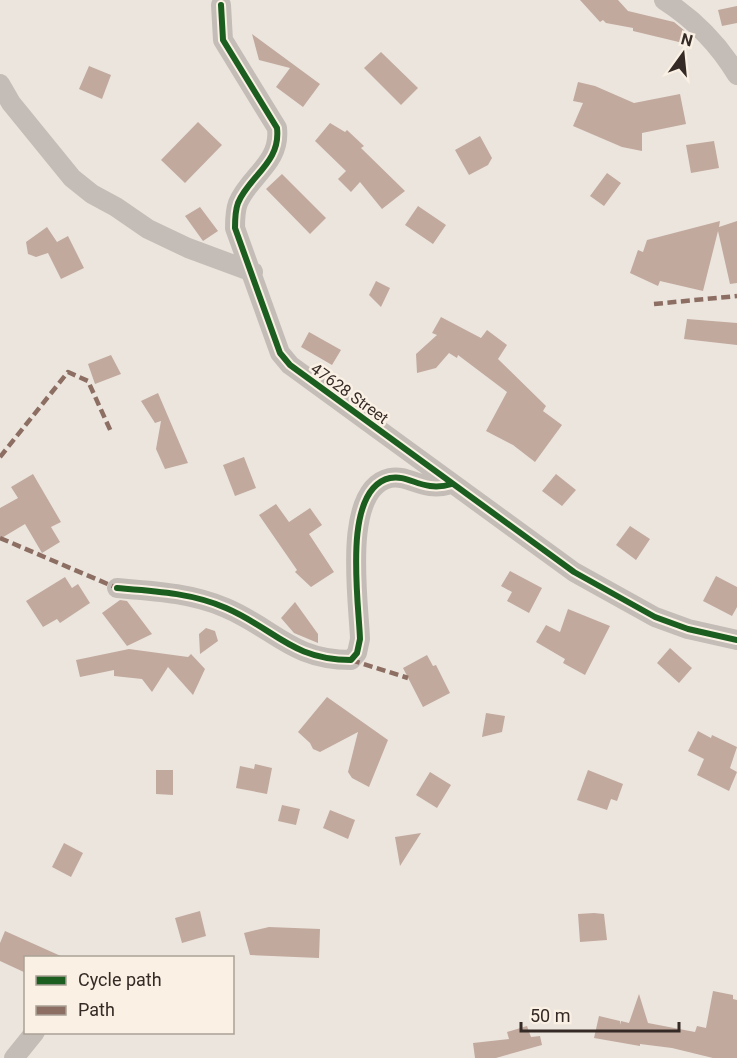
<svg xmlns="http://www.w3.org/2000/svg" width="737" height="1058" font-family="Roboto,sans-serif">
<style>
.building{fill:#c1a99e}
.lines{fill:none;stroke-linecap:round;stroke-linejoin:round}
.minor{stroke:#c4bdb7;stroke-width:20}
.quiet{stroke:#8d6e63;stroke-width:4.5;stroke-dasharray:9 4.5;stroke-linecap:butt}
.cycleway-casing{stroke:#faf0e3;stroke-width:10}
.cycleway{stroke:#1b5e20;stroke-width:6}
.labels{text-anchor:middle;stroke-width:5;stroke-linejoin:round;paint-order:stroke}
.street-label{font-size:16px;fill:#352a25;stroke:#faf0e3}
</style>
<rect width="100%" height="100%" fill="#ece5dd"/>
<!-- building -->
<path class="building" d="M580,0H618L628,11L674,22L685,31L683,43L633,31V28L606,23L603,20L600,22Z
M737,6V23L722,26L718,10Z
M252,34L320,84L303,107L276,87L290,68L259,60Z
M381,52L418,88L401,105L364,68Z
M89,66L111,75L102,99L79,89Z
M578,82L595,86L634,103L680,94L686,124L642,133V151L622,147L573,126L583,103L573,101Z
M198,122L222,145L185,183L161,160Z
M330,123L345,132L347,130L364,146L361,148L405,191L382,209L360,182L351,192L338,179L346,171L315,141Z
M480,136L492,158L488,165L469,175L455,150Z
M714,141L719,168L691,173L686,145Z
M607,173L621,183L604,206L590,196Z
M282,174L326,218L310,234L266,189Z
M418,206L446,225L433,244L405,225Z
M200,207L218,231L203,241L185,216Z
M720,221L719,227L737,221V283L730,284L718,231L703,291L660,281L658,286L630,273L638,250L643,252L647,240Z
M47,227L57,242L68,236L84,268L61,279L48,253L36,257L28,254L26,242Z
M376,281L390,288L381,307L369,295Z
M441,317L481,338L487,330L507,345L498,359L546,406L543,411L562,425L535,462L513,445L486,431L507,392L458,355L457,358L449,353L436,368L417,373L416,354L437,335L432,333Z
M687,319L737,323V345L684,339Z
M309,332L341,350L332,365L301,347Z
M111,355L121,374L95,384L88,364Z
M158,393L188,463L165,469L156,449L161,421L155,423L141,401Z
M244,457L256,488L235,496L223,465Z
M33,474L61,522L51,527L60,542L42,553L25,524L0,539V508L18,498L11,487Z
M556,474L576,490L562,506L542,491Z
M276,504L289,522L310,508L322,525L309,534L334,572L311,587L295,572L297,570L259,515Z
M630,526L650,539L636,560L616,545Z
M510,571L542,588L529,613L507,601L512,592L501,586Z
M716,576L737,587V607L732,616L703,601Z
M65,577L72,588L78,584L90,603L60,623L57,619L43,627L26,601Z
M120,600L127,601L152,634L127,646L102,613Z
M295,602L318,634V643L294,633L281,618Z
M568,609L610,626L585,675L563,663L565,659L536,642L546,625L560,632Z
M206,628L215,631L218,641L200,654L199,634Z
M670,648L692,668L679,683L657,663Z
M129,649L188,657L191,654L205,669L193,695L168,667L152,692L142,679L114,676V670L80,677L76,660Z
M427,655L433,666L436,665L450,693L423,707L403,668Z
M327,697L388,740L369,787L352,778L348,772L358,732L320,752L313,749L310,743L298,732Z
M486,713L505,716L502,732L482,737Z
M698,731L711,738L712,735L737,747L730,768L737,772L729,791L697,775L704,759L688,751Z
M255,764L272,768L267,794L236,788L240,766L254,769Z
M156,770H173V795L156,794Z
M588,770L623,784L617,801L611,799L607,810L577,800Z
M430,772L451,785L437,808L416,795Z
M282,805L300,809L296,825L278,821Z
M330,810L355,820L348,839L323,828Z
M421,833L400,866L395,837Z
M64,843L83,853L71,877L52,867Z
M200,911L206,936L182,943L175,918Z
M594,913L604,914L607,940L580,942L578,914Z
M269,927L320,929L319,958L250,955L244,933Z
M5,931L63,957H26V973L0,961V943Z
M713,991L733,995V999L737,1000V1058H713L672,1048L640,1044V1046L594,1038L599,1016L620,1021V1025L621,1021L629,1023L639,994L648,1023L695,1032L697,1026L706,1028Z
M527,1026L531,1037L540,1036L542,1045L496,1058H475L473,1043L509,1039L507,1032Z"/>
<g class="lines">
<!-- minor -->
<path class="minor" d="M664,0C695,20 718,43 737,75
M221,5L223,40L277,128C281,163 249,176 238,203C235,211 235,220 235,228L280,353L290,365L574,572L655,617L688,629L737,640
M0,84L11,103L72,178L92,194L116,207L148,229L188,248L253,272
M117,588C154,591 192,593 226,608C275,629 292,660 351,660L357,653L360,639C359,603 341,489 390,478C410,474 422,493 452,484
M14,1058L35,1032"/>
<!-- quiet -->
<path class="quiet" d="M654,304L737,296
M0,457L68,372L88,381L112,434
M0,538L117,588
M351,660L408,678"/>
<defs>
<path id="cycleway" d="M221,5L223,40L277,128C281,163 249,176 238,203C235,211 235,220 235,228L280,353L290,365L574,572L655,617L688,629L737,640
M117,588C154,591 192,593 226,608C275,629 292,660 351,660L357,653L360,639C359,603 341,489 390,478C410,474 422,493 452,484"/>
</defs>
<!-- cycleway casing -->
<use href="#cycleway" class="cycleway-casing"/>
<!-- cycleway -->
<use href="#cycleway" class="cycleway"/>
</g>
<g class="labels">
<!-- street labels -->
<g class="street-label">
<text transform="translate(350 393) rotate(36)" y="6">47628 Street</text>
</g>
</g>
<!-- legend -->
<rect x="24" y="956" width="210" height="78" fill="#faf0e3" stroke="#aba197" stroke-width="1.5"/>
<rect x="36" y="976" width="30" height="9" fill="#1b5e20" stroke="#aba197" stroke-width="1.5"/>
<text x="78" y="986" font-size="18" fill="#352a25">Cycle path</text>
<rect x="36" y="1006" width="30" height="9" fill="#8d6e63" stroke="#aba197" stroke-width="1.5"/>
<text x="78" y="1016" font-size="18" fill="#352a25">Path</text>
<!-- north arrow -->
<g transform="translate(683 54) rotate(15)" stroke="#faf0e3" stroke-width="4.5" paint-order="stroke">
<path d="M0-4.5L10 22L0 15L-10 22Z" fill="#352a25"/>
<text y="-9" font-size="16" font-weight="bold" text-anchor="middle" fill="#352a25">N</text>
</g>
<!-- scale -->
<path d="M521 1022v9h158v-9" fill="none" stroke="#352a25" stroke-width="3"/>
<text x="530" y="1022" font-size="18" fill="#352a25" stroke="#faf0e3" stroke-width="4.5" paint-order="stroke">50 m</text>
</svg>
